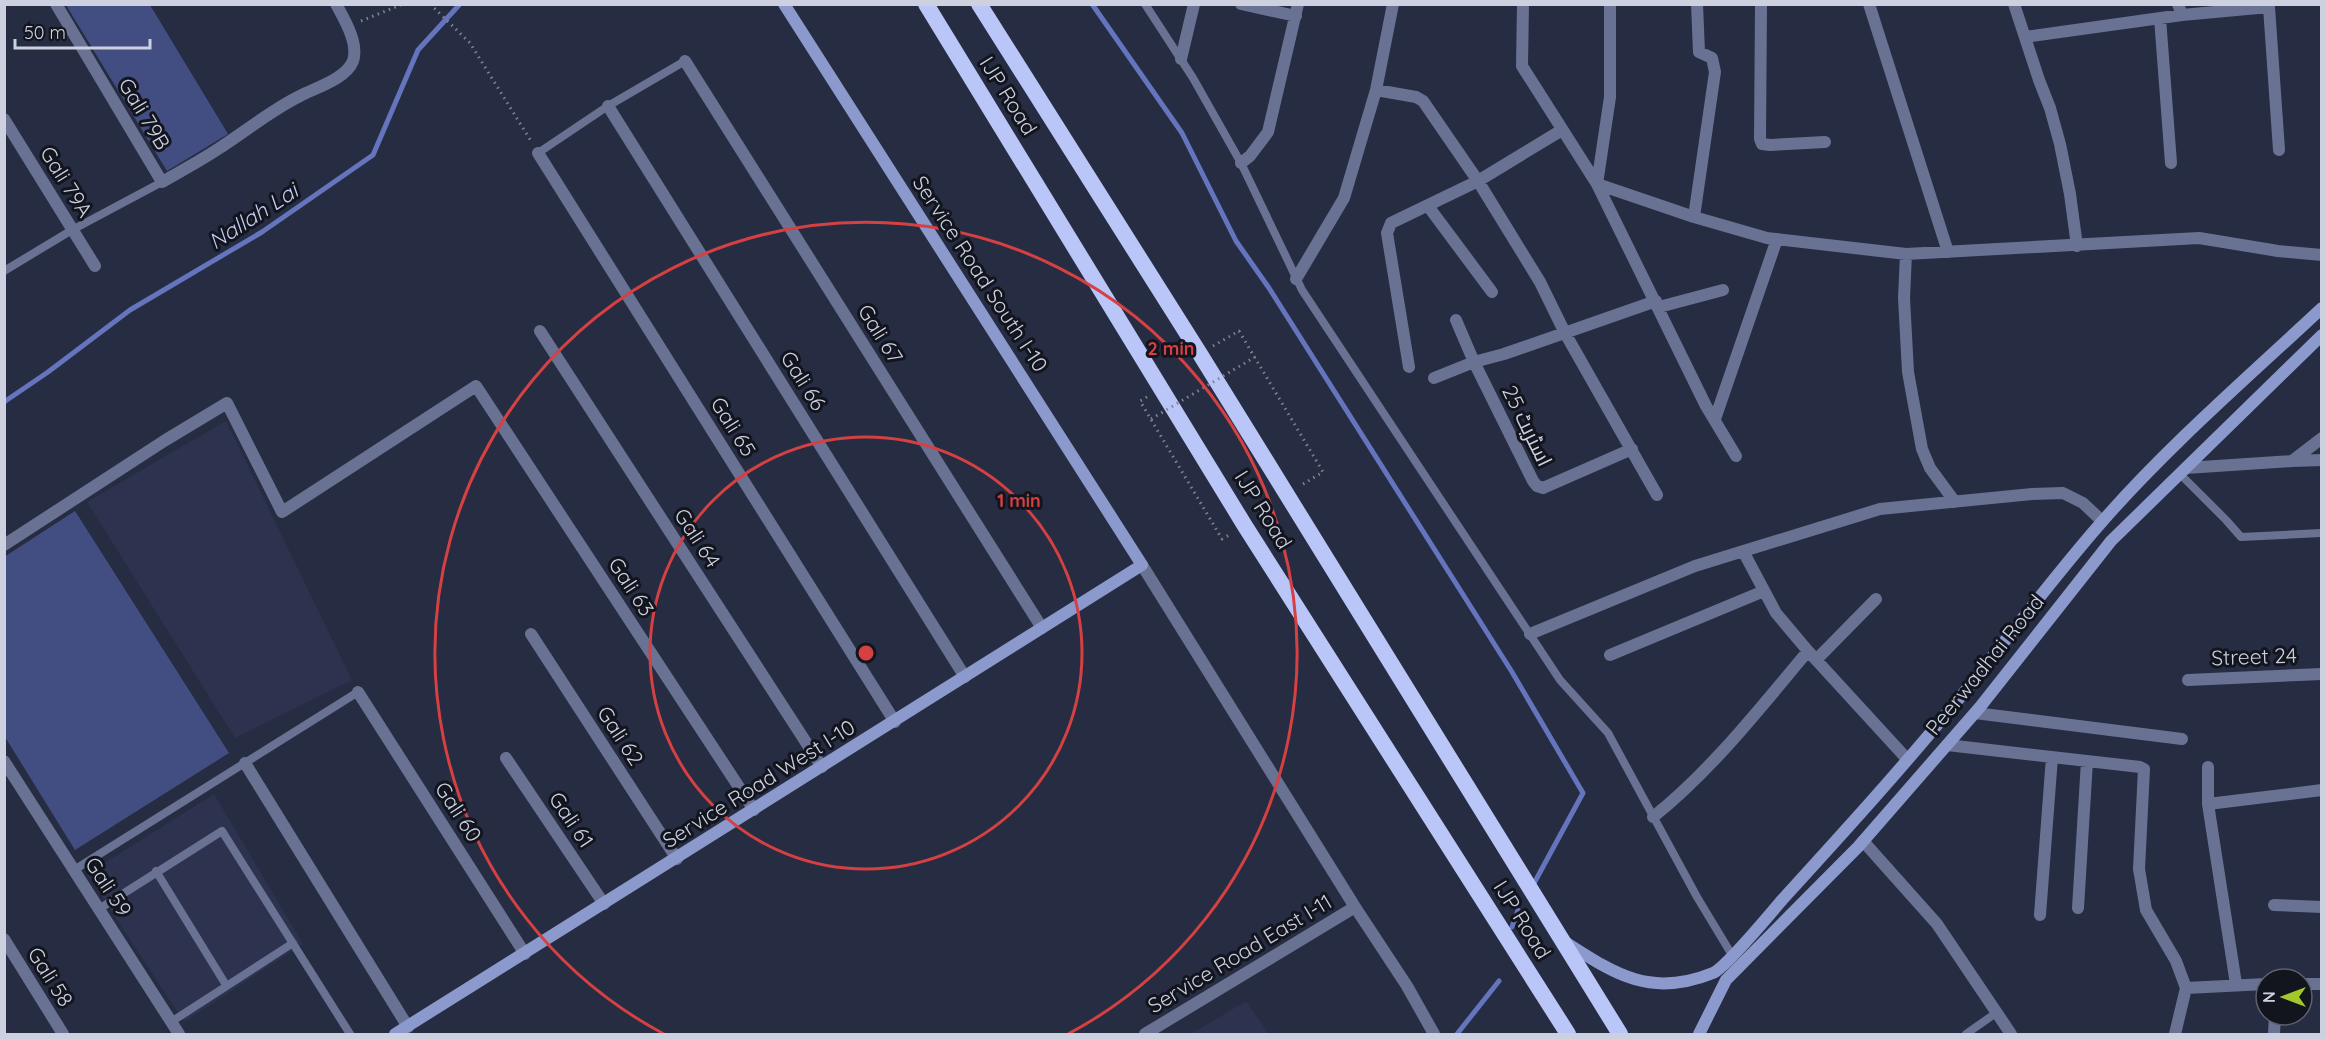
<svg xmlns="http://www.w3.org/2000/svg" width="2326" height="1039" font-family="Quicksand,Cairo,sans-serif">
<style>
.built{fill:#2d334e}
.green{fill:#424d82}
.lines{fill:none;stroke-linecap:round;stroke-linejoin:round}
.stream{stroke:#6474bd;stroke-width:5}
.path{stroke:#7e8394;stroke-width:3;stroke-dasharray:1.5 4.5;stroke-linecap:butt}
.service{stroke:#6a7293;stroke-width:8}
.minor{stroke:#6a7293;stroke-width:12}
.tertiary{stroke:#6a7293;stroke-width:12}
.secondary{stroke:#8c99cd;stroke-width:12}
.trunk{stroke:#b9c6f7;stroke-width:16}
.path-bridge{stroke:#7e8394;stroke-width:3;stroke-dasharray:1.5 4.5;stroke-linecap:butt}
.ring{fill:none;stroke:#d54143;stroke-width:3}
.labels{text-anchor:middle;stroke-width:6;stroke-linejoin:round;paint-order:stroke}
.street-label{font-size:21px;fill:#cdd1df;stroke:#12151e}
.water-label{font-size:22px;font-style:italic;fill:#c1ccf4;stroke:#12151e}
.centre{fill:#d54143;stroke:#12151e;stroke-width:3}
.ring-label{font-size:18px;text-anchor:middle;font-weight:bold;fill:#d54143;stroke:#12151e;stroke-width:6;stroke-linejoin:round;paint-order:stroke}
</style>
<rect width="100%" height="100%" fill="#262c41"/>
<!-- built -->
<path class="built" d="M226,421L352,680L235,738L87,502Z
M214,794L303,944L184,1022L87,874Z
M1246,1001L1269,1034H1191Z"/>
<!-- green -->
<path class="green" d="M66,5H150L228,134L167,171Z
M75,511L229,753L75,850L5,737L4,557Z"/>
<g class="lines">
<!-- stream -->
<path class="stream" d="M1092,4L1182,133L1236,241L1269,288L1512,672L1583,793L1532,887
M4,402L48,372L130,310L262,232L373,155L418,50L460,4
M1512,927L1518,910
M1457,1034L1499,981"/>
<!-- path -->
<path class="path" d="M430,4L470,43L531,141
M361,21L403,4
M1213,346L1239,331L1323,472L1300,486
M1147,397L1140,401L1222,539L1231,534"/>
<!-- service -->
<path class="service" d="M1145,4L1193,78L1241,163L1302,290L1560,680L1608,733L1697,897L1732,955
M538,153L608,106L685,61
M4,271L72,230L162,182
M2180,474L2226,520L2241,537L2321,533
M74,870L358,692
M156,871L226,985
M99,909L222,831L350,1034
M171,1022L293,943
M1966,1034L1996,1013"/>
<!-- minor -->
<path class="minor" d="M56,4L162,182C181,171 200,161 218,149C245,132 271,110 300,96C315,88 346,79 353,61C359,43 344,19 336,4
M1241,4L1296,16
M1523,4L1522,66L1597,184L1694,217L1767,238L1906,254L2199,238L2278,251L2322,255
M1610,4V97L1597,184L1706,406L1736,456
M1761,4L1760,139L1762,144L1770,145L1825,142
M1869,4L1948,252
M2014,4L2039,80L2050,108L2060,144L2070,194L2077,246
M2182,15L2269,7L2279,150
M2160,18L2171,163
M2025,37L2182,15L2178,4
M1181,59L1194,4
M685,61L1042,628
M1376,90L1416,97L1423,101L1478,181L1540,282L1565,333L1657,495
M608,106L965,677
M4,119L95,266
M538,153L895,722
M1241,163L1250,156L1268,132L1298,4
M1428,206L1492,292
M1694,217L1715,72L1712,58L1699,52L1697,4
M1906,254L1904,298L1908,372L1922,449L1930,468L1955,502
M1296,279L1344,198L1376,90L1393,4
M1659,307L1723,290
M1456,320L1474,362L1533,481L1537,486L1543,488L1632,449
M540,331L822,767
M1409,367L1387,233L1391,223L1478,181L1562,130
M1434,378L1474,362L1504,354L1656,301
M1715,419L1777,239
M2292,461L2322,460
M2186,468L2292,461L2322,438
M4,545L164,441L227,403L282,512L476,386L754,810
M1743,551L1776,613L1808,651L1907,759
M531,634L677,859
M1530,634L1695,566L1880,509L2032,494L2063,493L2083,503L2102,521
M1610,655L1764,591
M1816,660L1876,599
M2188,680L2322,674
M358,692L525,954
M1975,713L2182,739
M1947,745L2140,767L2144,769L2139,869L2146,910L2176,961L2186,988L2175,1034
M506,758L604,904
M4,761L179,1034
M245,763L408,1027
M2208,767V804L2236,984
M2208,804L2322,790
M1653,817C1711,771 1760,708 1808,651
M1863,841L1937,924L2011,1034
M2274,905L2322,907
M2078,908L2087,761
M2040,915L2052,757
M4,939L63,1034
M2302,984H2322
M2186,988L2266,984
M2274,1034L2275,1015"/>
<!-- tertiary -->
<path class="tertiary" d="M1142,565L1355,907L1407,986L1434,1034
M1145,1034L1355,907"/>
<!-- secondary -->
<path class="secondary" d="M1565,942C1616,975 1651,998 1713,973C1725,968 1771,913 1782,900C1844,832 1905,765 1962,695C2008,638 2052,579 2100,524C2167,447 2247,378 2322,308
M395,1034L1142,565L784,4
M1699,1034L1726,980L1858,847L1980,707L2111,541L2322,335"/>
<!-- trunk -->
<path class="trunk" d="M926,4L1245,526L1568,1034
M979,4L1200,354L1620,1034"/>
<!-- path-bridge -->
<path class="path-bridge" d="M1151,419L1255,357"/>
</g>
<!-- distance rings -->
<g class="ring">
<circle cx="866" cy="653" r="216"/>
<path d="M664 1034A431 431 0 1 1 1068 1034"/>
</g>
<g class="labels">
<!-- street labels -->
<g class="street-label">
<text transform="translate(1008 96) rotate(58)" y="7">IJP Road</text>
<text transform="translate(144 114) rotate(59)" y="7">Gali 79B</text>
<text transform="translate(66 182) rotate(58)" y="7">Gali 79A</text>
<text transform="translate(980 274) rotate(57)" y="7">Service Road South I-10</text>
<text transform="translate(880 334) rotate(58)" y="7">Gali 67</text>
<text transform="translate(803 381) rotate(58)" y="7">Gali 66</text>
<text transform="translate(1527 426) rotate(64)" y="7">اسٹریٹ 25</text>
<text transform="translate(733 427) rotate(58)" y="7">Gali 65</text>
<text transform="translate(1263 510) rotate(58)" y="7">IJP Road</text>
<text transform="translate(697 538) rotate(57)" y="7">Gali 64</text>
<text transform="translate(631 587) rotate(57)" y="7">Gali 63</text>
<text transform="translate(2254 657) rotate(-2)" y="7">Street 24</text>
<text transform="translate(1985 665) rotate(-51)" y="7">Peerwadhai Road</text>
<text transform="translate(620 736) rotate(57)" y="7">Gali 62</text>
<text transform="translate(759 784) rotate(-32)" y="7">Service Road West I-10</text>
<text transform="translate(458 812) rotate(57)" y="7">Gali 60</text>
<text transform="translate(571 820) rotate(56)" y="7">Gali 61</text>
<text transform="translate(108 887) rotate(57)" y="7">Gali 59</text>
<text transform="translate(1522 920) rotate(58)" y="7">IJP Road</text>
<text transform="translate(1240 954) rotate(-31)" y="7">Service Road East I-11</text>
<text transform="translate(50 977) rotate(58)" y="7">Gali 58</text>
</g>
<!-- water labels -->
<g class="water-label">
<text transform="translate(253 216) rotate(-33)" y="8">Nallah Lai</text>
</g>
</g>
<circle cx="866" cy="653" r="9" class="centre"/>
<g class="ring-label">
<text x="1171" y="355">2 min</text>
<text x="1019" y="507">1 min</text>
</g>
<!-- border -->
<rect width="2326" height="1039" fill="none" stroke="#cdd1df" stroke-width="12"/>
<!-- north arrow -->
<g transform="translate(2284 997) rotate(270)"><circle r="28" fill="#12151e" stroke="#5d606b" stroke-width="1.5"/>
<path d="M0-4.5L10 22L0 15L-10 22Z" fill="#a1c929"/>
<text y="-9" font-size="16" font-weight="bold" text-anchor="middle" fill="#cdd1df">N</text>
</g>
<!-- scale -->
<path d="M15 39v9h135v-9" fill="none" stroke="#cdd1df" stroke-width="3"/>
<text x="24" y="39" font-size="18" fill="#cdd1df" stroke="#12151e" stroke-width="4.5" paint-order="stroke">50 m</text>
</svg>
